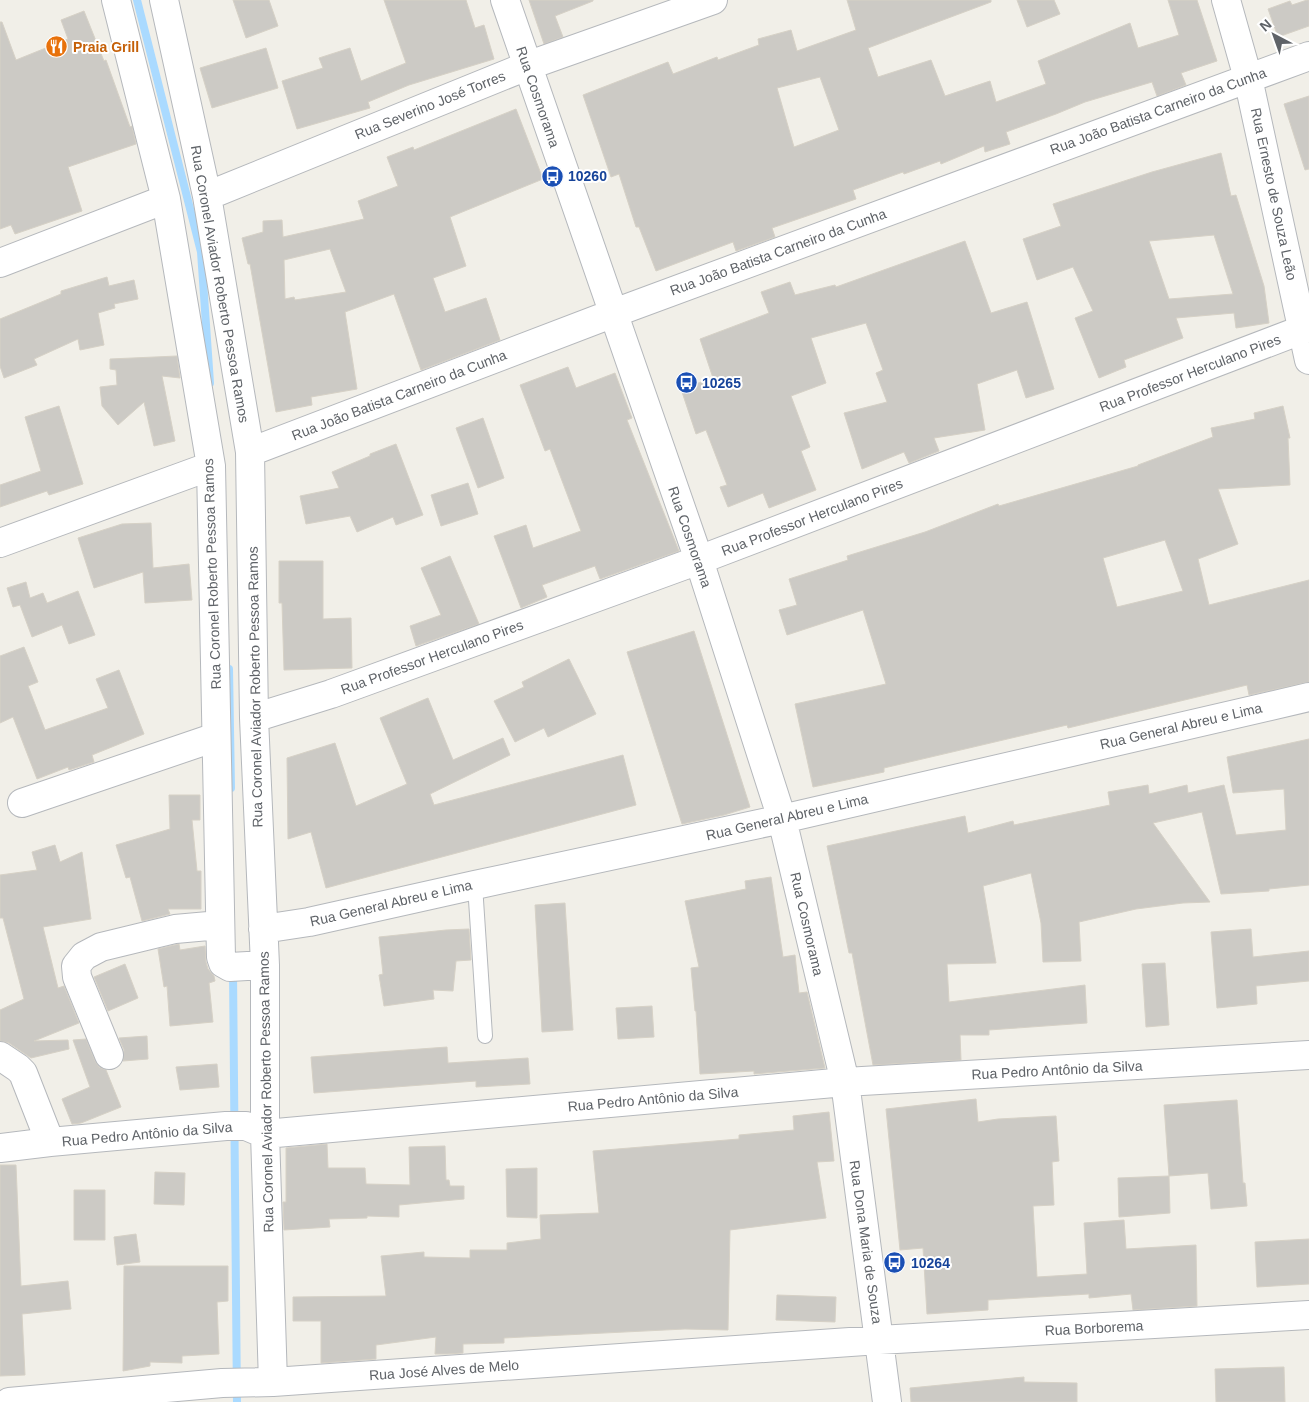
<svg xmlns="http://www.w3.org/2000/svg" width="1309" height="1402" font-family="Arial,sans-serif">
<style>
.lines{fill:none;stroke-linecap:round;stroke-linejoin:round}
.stream{stroke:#aadaff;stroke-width:8}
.building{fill:#cccac5;stroke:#d6d1c6;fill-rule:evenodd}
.service-casing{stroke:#b5b8bc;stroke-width:16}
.minor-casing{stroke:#b5b8bc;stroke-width:30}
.service{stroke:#fff;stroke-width:14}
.minor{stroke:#fff;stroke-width:28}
.labels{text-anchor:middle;stroke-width:4;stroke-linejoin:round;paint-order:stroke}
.food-label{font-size:14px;font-weight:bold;fill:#c56008;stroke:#fff;text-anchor:start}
.street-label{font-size:14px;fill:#5f6368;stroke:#fff}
.transit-label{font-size:14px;font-weight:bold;fill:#164399;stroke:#fff;text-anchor:start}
</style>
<rect width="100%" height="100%" fill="#f1efe8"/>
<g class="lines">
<!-- stream -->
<path class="stream" d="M137,0L201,252L210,383
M229,669L231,788
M233,972L237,1402"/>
</g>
<!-- building -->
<path class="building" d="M233,0H269L278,26L246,38Z
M384,0H466L475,28L484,25L494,59L409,85L368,102L370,108L297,129L282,81L323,68L319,58L350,48L361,81L406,63Z
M529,0H593V1L555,16L563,37L544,44Z
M847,0H991V2L868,48L878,77L931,60L945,96L990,81L996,102L1046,84L1038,61L1130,23L1138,48L1179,35L1168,0H1197L1217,61L1181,73L1186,85L1157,96L1152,82L1085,102L1056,114L1006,132L1010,144L985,152L984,146L941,164L940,161L904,174L903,172L853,190L856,199L772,228L775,237L736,251L733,242L656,271L639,227H636L619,174L611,177L583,95L668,62L673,74L717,57L718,60L759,45L758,39L791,30L797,51L856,30ZM820,77L839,130L794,147L777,88Z
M1017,0H1054L1060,14L1027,27Z
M1307,0H1309V26L1278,37L1268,9L1290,1L1292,5Z
M84,11L104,61L106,60L130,127L132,126L136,144L68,167L82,211L15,234L11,225L0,229V22H2L16,60L68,39L61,20Z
M266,48L278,88L212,108L200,68Z
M1309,96V169L1305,170L1284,104Z
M516,109L543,179L450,217L466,266L433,278L445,312L486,298L500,340L421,370L394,294L345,312L357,389L311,397L312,405L276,412L250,264H248L242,238L263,232V221L282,220L283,237L364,219L358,201L398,186L387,157L413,147L414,150ZM330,249L346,292L295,300L294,297L285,299L284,260Z
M1221,153L1231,196L1236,195L1264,286L1269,323L1236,328L1234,313L1176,318L1183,338L1124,360L1126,367L1099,378L1075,318L1093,311L1073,267L1037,280L1023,239L1061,226L1053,204L1152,172ZM1214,235L1233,294L1169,299L1149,241Z
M965,241L991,313L1027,302L1054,389L1026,398L1017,370L977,384L985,430L934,438L939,451L909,463L904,452L862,469L844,413L887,402L876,373L883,370L866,323L811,338L826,383L791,396L810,447L801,451L816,490L769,508L763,493L728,507L720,487L727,485L706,430L696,434L681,389L713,378L700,339L769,313L761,292L790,282L795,295L835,285L836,287Z
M107,277L109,286L134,280L138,299L114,304L115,308L98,313L104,345L80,350L78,339L34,359L37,365L4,378L0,366V319L61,294V291Z
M177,356L180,378L162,376L175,441L154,446L144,402L118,425L102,406L100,387L117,385L116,370L110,369V359Z
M568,367L576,388L615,373L632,418L627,420L679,551L600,579L595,566L542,585L547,597L521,608L494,536L526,525L533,548L581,531L550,449L545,451L520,385Z
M59,406L83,484L49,495L47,491L0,507V485L41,471L25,417Z
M1283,406L1290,438H1288L1290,485L1218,489L1238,544L1198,559L1209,605L1309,580V682L1249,695L1247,685L1068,728L1067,725L884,768V772L813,787L795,704L886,684L863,610L787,635L779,610L797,605L789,579L848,560L847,556L925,532L998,504L999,506L1138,466V465L1213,437L1211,428L1255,419L1254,413ZM1165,540L1183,591L1117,607L1103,558Z
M483,418L504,478L478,488L456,428Z
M396,444L423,515L396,525L393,517L357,532L350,516L306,524L300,496L339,488L332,472L370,456V454Z
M468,483L478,514L441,526L431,495Z
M151,523L153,568L189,564L192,600L145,603L143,572L94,588L78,538L122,524Z
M450,556L479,624L416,646L410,626L441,615L421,568Z
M279,561H323V619L351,618L352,668L284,670L282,603H279Z
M26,582L30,598L43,593L47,603L78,591L95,635L69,644L62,625L32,637L20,605L13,607L7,588Z
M694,631L750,807L724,815L682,824L627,652Z
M24,647L38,682L28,686L45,730L108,708L96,679L119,670L144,734L92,755L94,762L69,770L68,767L37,779L13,717L0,723V656Z
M569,659L596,714L548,737L544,728L515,742L494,701L524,687L522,682Z
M428,698L453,760L503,738L510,755L430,794L434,805L623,755L636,805L326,888L311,832L288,839L287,758L335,743L356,806L407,784L380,718Z
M1309,739V885L1269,889V891L1221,894L1202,812L1153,823L1210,902L1183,903L1136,909L1079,922L1081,961L1043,962L1041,923L1031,873L983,886L996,963L947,964L949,1002L1085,985L1087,1023L989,1030V1035H960L961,1060L873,1065L852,953H849L827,846L965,816L968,833L1013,821L1014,825L1110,805L1108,792L1148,785L1149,794L1187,785L1188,793L1224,785L1236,835L1286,830L1284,789L1233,793L1227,757Z
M169,795H200V820H192L197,871H201V909H168L170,914L142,921L130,877L126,878L116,845L170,829Z
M55,845L60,862L82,852L91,919L43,927L58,988L64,986L79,1023L34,1041L68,1040L69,1049L31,1058L9,1043L0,1041V1010L24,999L3,918H0V875L37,870L32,852Z
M771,877L783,957L795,955L799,993L807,992L825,1068L754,1074V1071L700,1074L696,1011H695L691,968L699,967L685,901L746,889L745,881Z
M565,903L573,1030L542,1032L535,905Z
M469,929L471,960L456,961L453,991L433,990L434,999L384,1006L379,975L383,974L379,937L446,930Z
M1251,929L1253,957L1309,951V981L1256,986L1257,1004L1217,1008L1211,932Z
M179,944L180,950L205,946L206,962L208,969L214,976L215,981L209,983L213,1022L170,1026L167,986L164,987L158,949Z
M1165,963L1169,1025L1146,1027L1142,964Z
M125,964L138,998L108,1011L94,977Z
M652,1006L654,1037L618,1039L616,1008Z
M147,1036L148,1059L123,1061L124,1050L119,1038Z
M86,1039L95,1061L99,1067L106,1070L121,1107L81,1123L72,1124L62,1099L90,1087L73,1040Z
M447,1047L448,1063L528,1058L530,1084L476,1087V1081L314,1093L311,1057Z
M217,1064L219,1087L180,1090L176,1067Z
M976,1099L978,1122L998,1119L1056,1116L1059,1161L1052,1162L1054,1205L1033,1206L1037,1277L1087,1274L1084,1223L1124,1220L1126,1249L1196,1245L1197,1306L1133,1310L1131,1294L1089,1298V1294L988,1300V1310L927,1314L923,1248L900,1250L886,1109Z
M1237,1100L1243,1183H1245L1247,1206L1211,1209L1208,1173L1169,1176L1170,1213L1119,1217L1118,1178L1169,1176L1164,1105Z
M829,1112L834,1161L817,1162L826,1218L730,1230L728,1330L685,1329L504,1338V1343L463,1344V1353L447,1354H435L436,1337L376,1345V1359L321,1363V1321H293V1297L386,1296L381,1256L424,1252V1257L470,1258V1250H507V1243L541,1239L540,1215L599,1213L593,1151L739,1139V1135L794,1130L793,1116Z
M327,1144L328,1168H365L366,1184L410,1185L409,1147L445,1146L446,1180H449L450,1186H464V1199L399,1205V1217L367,1216V1218L329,1219L330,1227L284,1230L283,1202H286V1148Z
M0,1165H16L21,1286L68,1281L71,1309L22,1314L25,1375L0,1376Z
M537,1168V1218L507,1217L506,1169Z
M155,1172L185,1173L184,1205L154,1204Z
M74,1190H105V1240H74Z
M136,1234L140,1262L117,1265L114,1237Z
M1309,1239V1284L1257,1287L1255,1242Z
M124,1266H228V1301L217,1302L219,1354L182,1356V1363L150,1362V1366L123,1371Z
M777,1295L836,1297L835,1322L776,1320Z
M1284,1367L1285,1402H1216L1215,1369Z
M1024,1377V1382L1077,1383V1402H911L910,1388Z"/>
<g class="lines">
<defs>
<path id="service" d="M475,885L485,1036"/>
<path id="minor" d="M116,0L166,199L211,466L221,957L223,963L230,967L265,965
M164,0L207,196L250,452L254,718L265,965V1134L273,1382
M505,0L699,560L782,819L845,1082L887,1402
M1226,0L1248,78L1309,360
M207,196L527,66L713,0
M0,263L166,199
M250,452L614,313L1309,56
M0,543L211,466
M254,718L331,694L699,560L1309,327
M22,803L216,737
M263,929L309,922L475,885L782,819L1309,697
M109,1055L77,977L76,966L84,956L101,947L175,929L220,925
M0,1056L18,1068L23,1073L50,1142
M0,1148L50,1142L226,1126H246L265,1134L845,1082L1309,1055
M9,1402L222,1383L273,1382L879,1340L1309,1315"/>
</defs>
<!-- service casing -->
<use href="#service" class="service-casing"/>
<!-- minor casing -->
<use href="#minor" class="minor-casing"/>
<!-- service -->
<use href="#service" class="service"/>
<!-- minor -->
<use href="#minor" class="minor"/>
</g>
<!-- icons -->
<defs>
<symbol id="restaurant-disc" viewBox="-11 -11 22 22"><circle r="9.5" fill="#e8710a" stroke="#fff"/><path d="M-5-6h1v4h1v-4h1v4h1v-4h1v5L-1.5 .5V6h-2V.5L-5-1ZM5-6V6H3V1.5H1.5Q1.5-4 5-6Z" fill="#fff"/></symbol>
<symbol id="bus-disc" viewBox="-11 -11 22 22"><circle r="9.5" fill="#1a4fb4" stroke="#fff"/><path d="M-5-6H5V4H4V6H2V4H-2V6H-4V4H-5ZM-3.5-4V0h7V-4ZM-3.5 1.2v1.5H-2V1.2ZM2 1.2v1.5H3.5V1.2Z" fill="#fff"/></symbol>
</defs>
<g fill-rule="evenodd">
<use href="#restaurant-disc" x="44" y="34" width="25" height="25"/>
<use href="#bus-disc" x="540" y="164" width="25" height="25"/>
<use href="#bus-disc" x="674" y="370" width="25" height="25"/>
<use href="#bus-disc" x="882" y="1250" width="25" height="25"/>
</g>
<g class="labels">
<!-- food labels -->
<g class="food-label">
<text x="73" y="52">Praia Grill</text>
</g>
<!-- street labels -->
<g class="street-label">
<text transform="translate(538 97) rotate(71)" y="5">Rua Cosmorama</text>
<text transform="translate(430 105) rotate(-22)" y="5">Rua Severino José Torres</text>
<text transform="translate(1158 111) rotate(-20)" y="5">Rua João Batista Carneiro da Cunha</text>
<text transform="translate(1274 194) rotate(78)" y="5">Rua Ernesto de Souza Leão</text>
<text transform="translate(778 252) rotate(-20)" y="5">Rua João Batista Carneiro da Cunha</text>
<text transform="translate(220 284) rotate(80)" y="5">Rua Coronel Aviador Roberto Pessoa Ramos</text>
<text transform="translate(1190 373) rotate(-21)" y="5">Rua Professor Herculano Pires</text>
<text transform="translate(399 395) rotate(-21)" y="5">Rua João Batista Carneiro da Cunha</text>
<text transform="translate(812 517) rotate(-21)" y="5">Rua Professor Herculano Pires</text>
<text transform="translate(690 537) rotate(71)" y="5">Rua Cosmorama</text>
<text transform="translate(212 574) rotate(-92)" y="5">Rua Coronel Roberto Pessoa Ramos</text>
<text transform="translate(432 657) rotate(-20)" y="5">Rua Professor Herculano Pires</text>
<text transform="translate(255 687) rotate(-91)" y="5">Rua Coronel Aviador Roberto Pessoa Ramos</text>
<text transform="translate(1181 726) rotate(-13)" y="5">Rua General Abreu e Lima</text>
<text transform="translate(787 817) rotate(-13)" y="5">Rua General Abreu e Lima</text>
<text transform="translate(391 903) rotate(-13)" y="5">Rua General Abreu e Lima</text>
<text transform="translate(807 924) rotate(77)" y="5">Rua Cosmorama</text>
<text transform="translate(1057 1070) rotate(-3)" y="5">Rua Pedro Antônio da Silva</text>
<text transform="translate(266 1092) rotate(-91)" y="5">Rua Coronel Aviador Roberto Pessoa Ramos</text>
<text transform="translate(653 1099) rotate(-5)" y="5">Rua Pedro Antônio da Silva</text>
<text transform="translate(147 1134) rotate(-5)" y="5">Rua Pedro Antônio da Silva</text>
<text transform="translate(866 1242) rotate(82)" y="5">Rua Dona Maria de Souza</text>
<text transform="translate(1094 1328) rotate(-3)" y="5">Rua Borborema</text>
<text transform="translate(444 1370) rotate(-4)" y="5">Rua José Alves de Melo</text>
</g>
<!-- transit labels -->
<g class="transit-label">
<text x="568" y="181">10260</text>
<text x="702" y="388">10265</text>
<text x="911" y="1268">10264</text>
</g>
</g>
<!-- north arrow -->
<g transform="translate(1274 35) rotate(319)" stroke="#ffffff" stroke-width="4" paint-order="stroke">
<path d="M0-4L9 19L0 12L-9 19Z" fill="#5f6368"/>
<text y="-8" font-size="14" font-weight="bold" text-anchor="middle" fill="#5f6368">N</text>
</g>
</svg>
